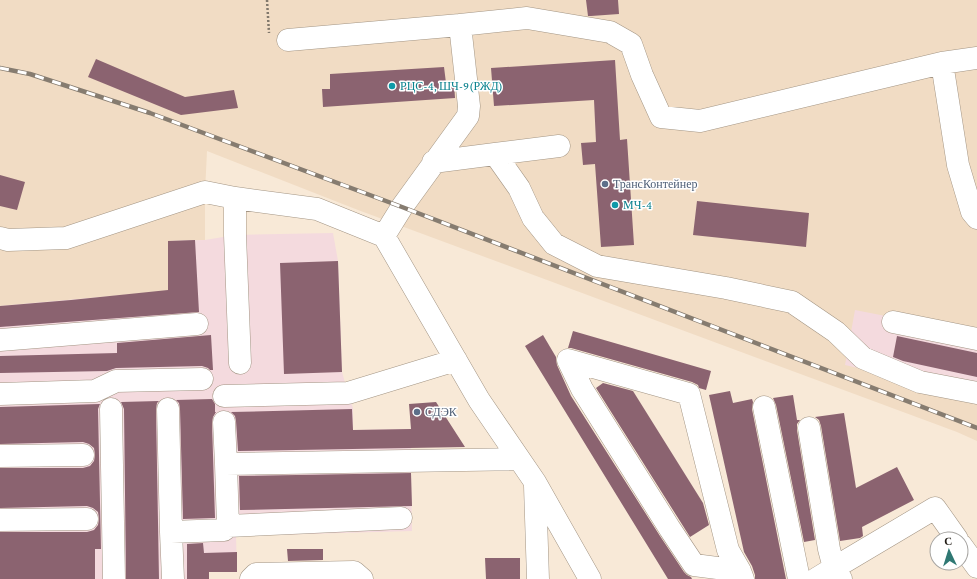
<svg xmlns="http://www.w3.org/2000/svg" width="977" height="579" font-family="'Crimson Pro',serif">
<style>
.built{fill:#f1dcc4}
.industrial{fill:#f4dade}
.building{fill:#8b6370}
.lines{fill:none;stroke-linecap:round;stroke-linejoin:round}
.minor-casing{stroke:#a39584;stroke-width:23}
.path{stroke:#81786c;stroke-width:2.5;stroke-dasharray:2 2;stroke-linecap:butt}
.minor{stroke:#fff;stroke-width:22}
.rail-casing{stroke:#867c70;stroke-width:4.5}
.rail{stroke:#fff;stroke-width:3;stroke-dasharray:9;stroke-linecap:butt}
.culture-dot{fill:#0f9aa8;stroke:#fff;stroke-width:1.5}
.service-dot{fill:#5c6f8a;stroke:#fff;stroke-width:1.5}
.labels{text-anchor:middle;stroke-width:3;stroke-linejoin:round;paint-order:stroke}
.culture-label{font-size:12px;fill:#0d838f;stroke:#fff;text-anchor:start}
.service-label{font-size:12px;fill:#4e5e75;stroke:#fff;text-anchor:start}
</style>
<rect width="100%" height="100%" fill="#f8e9d7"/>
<!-- built -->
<path class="built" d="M0,0H977V441L957,432L358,210L207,151L205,192V240L168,241V291L0,306Z"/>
<!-- industrial -->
<path class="industrial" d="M333,233L338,261L342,372L348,393L353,408V430L410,429L411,451L412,461L411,473L412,531L236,536L237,571L209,572V579H0V306L168,291V241L205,240L235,235Z
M855,310L977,334V396L845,365Z"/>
<!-- building -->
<path class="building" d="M586,0H618L619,14L591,16H588Z
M96,59L185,97L234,90L238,108L181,115L88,77Z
M615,60L620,140L627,139L634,245L601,247L595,164L583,165L581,143L596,142L594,100L494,106L491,68Z
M444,67L446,83L454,82L455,98L323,107L322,89H330V74Z
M0,175L25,182L17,210L0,206Z
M697,201L809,213L806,247L693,235Z
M195,240L199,312L0,327V306L71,300L168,290V241Z
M338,261L342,372L284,374L280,263Z
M573,331L711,371L706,390L699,388L698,385L692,382L571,348H568Z
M211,335L213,370H210L208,368L202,366L116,368L107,371L0,373V356L117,353V343Z
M543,335L556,357V359L557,365L571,396L660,536L684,572L687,575L691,577L692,579H668L525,346Z
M897,336L977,353V377L903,361L893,357Z
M603,383L633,391L703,503L709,525L690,537L596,388Z
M730,391L733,403L752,399L753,402L752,409L786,579H755V575L752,566L744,552L709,395Z
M793,395L797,420H800L797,424V430L815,540L804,542L776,405L773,398Z
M212,399L215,404V412H216L213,417L212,423L215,518L183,519L180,409L179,403L176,400Z
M159,401L157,403L156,409L159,579H126L124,409L121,402Z
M436,402L465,447L238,451L236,421L235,416L231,412L352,409L353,430L411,429L409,404Z
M100,404L98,409L101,549H95V579H0V532H87L94,530L98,525L99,519L98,512L93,508L87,506L0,508V468H83L90,466L94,461L95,455L94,448L89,444L83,442L0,444V407Z
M844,413L856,488L897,467L914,500L862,527L863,536L860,538L840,541L821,426L819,420L815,417Z
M411,473L412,506L240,510L239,476Z
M203,543L204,553L237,552V572H209V579H187V544Z
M287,549H323V560L288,561Z
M485,558H520V579H486Z"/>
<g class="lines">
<defs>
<path id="minor" d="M288,40L460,25
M942,63L958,165L972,212L977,218
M495,154L519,188L533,218L554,244L597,266L726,288L792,302L836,332L863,358L920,382L977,393
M433,162L495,154L559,146
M235,198V235L240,363
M0,238L8,240L66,238L205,192L235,198L317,209L384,236
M893,322L977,339
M0,340L197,324
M0,394L95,391L116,381L202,379
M224,396L348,393L456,360
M764,407L799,579
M111,409L114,579
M168,409L171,532L224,530L228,526
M224,422L226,464L519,459
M809,428L829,549L834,568L816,579
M0,456L83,455
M226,464L228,526L401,518
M535,486L538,579
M0,520L87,519
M171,532L173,579
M961,545L977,567
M740,571L694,565L670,529L582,389L568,360L689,394L728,550L740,571L743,579
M251,579L256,574L354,572L362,579
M590,579L535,482L479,400L384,236L402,207L468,116L469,106L460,25L527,18L610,32L631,44L642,75L661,117L700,121L942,63L977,58
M841,579L834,568L935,508L957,539"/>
</defs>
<!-- minor casing -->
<use href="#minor" class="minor-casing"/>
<!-- path -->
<path class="path" d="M267,0L269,33"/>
<!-- minor -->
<use href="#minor" class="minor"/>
<defs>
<path id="rail" d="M0,68L30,74L150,113L402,207L977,428"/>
</defs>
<!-- rail casing -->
<use href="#rail" class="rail-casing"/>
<!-- rail -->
<use href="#rail" class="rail"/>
</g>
<!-- markers -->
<g class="culture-dot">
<circle cx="392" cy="86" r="4"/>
<circle cx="615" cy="205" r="4"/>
</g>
<g class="service-dot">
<circle cx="605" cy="184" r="4"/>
<circle cx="417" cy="412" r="4"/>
</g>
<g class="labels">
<!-- culture labels -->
<g class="culture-label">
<text x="400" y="90">РЦС-4, ШЧ-9(РЖД)</text>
<text x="623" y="209">МЧ-4</text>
</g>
<!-- service labels -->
<g class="service-label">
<text x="613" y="188">ТрансКонтейнер</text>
<text x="425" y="416">СДЭК</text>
</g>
</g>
<!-- north arrow -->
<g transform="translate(949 551) rotate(356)"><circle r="19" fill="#ffffff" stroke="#a6a4a1"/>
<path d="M0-3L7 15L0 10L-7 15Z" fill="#2f7873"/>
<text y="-6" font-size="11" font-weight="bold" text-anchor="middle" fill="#201b14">С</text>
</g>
</svg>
